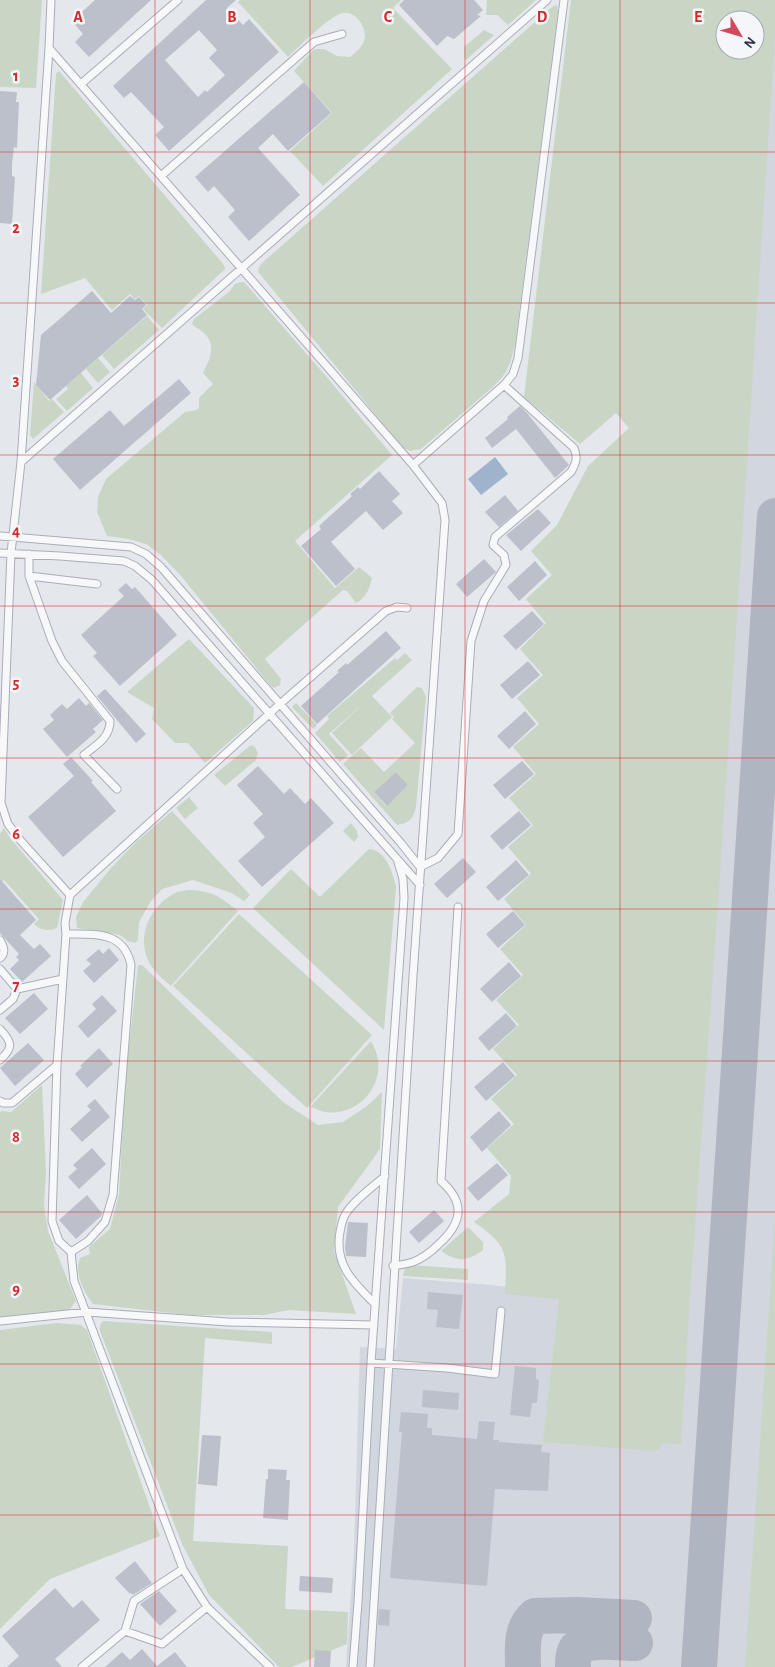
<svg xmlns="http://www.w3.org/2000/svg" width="775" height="1667" font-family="'Alegreya Sans',sans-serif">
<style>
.built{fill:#d2d6de;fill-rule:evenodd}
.green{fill:#c9d6c5;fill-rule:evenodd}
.water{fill:#9fb4cc}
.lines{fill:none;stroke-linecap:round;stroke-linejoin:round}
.taxiway{stroke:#b0b6c1;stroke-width:36}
.building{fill:#bbc0ca;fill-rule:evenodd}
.service-casing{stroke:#a9aeb7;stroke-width:9}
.service{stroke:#f7f8fa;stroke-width:7}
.grid{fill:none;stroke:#d62828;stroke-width:1;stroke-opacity:0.55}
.grid-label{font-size:16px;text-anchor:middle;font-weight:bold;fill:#d62828;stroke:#f4f6f9;stroke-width:5;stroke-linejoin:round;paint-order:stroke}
</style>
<rect width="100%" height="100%" fill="#e4e7ec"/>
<!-- built -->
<path class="built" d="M701,0H775V1667H346L354,1551L360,1347L396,1349L403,1278L491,1285L607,1297ZM725,20H755V50H725Z"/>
<!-- green -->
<path class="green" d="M0,0H42L36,88L0,87Z
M240,0H401L393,8L452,69L323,186L290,151L332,113L294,71L314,49H324L337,56L350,57C356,52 365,45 365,36C365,25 355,11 343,13C329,16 300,46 288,57L238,2Z
M487,0H536L508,25L497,15H486Z
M571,0H775V36L719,891L689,1312L681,1444L662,1443L659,1449L653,1451L543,1442L559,1299L505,1294C507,1254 509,1246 474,1222L509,1194L511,1176L487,1148L514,1124L491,1099L517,1075L493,1049L519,1025L496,1000L523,975L500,949L526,925L504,899L531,874L508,847L533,825L509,798L536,774L513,747L539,724L517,698L543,675L520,649L546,623L526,599L552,575L531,551L557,525L588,466L629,428L616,413L580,444L524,397ZM725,20H755V50H725Z
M557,5L558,12L515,345C510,364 509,371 495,385L421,449L410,451L403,448L259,273L258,269L261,264L552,7Z
M484,30L494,35L466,60L464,58V47Z
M59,71L224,265L225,269L223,271L162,328L143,309L147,305L139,296L135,299L130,294L112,310L85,278L41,294L56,74Z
M241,282H244L325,375L392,455L295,541L335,588L359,567L372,578C369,589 367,597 356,603L347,591L343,590L265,659L281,679L280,685L274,688L270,685L181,576L161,555L146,544L129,539L107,536L97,512L98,497L106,479L185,412L197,410L199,408V398L213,384L203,373C209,361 217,346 205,334C201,330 196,328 192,324L194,319L229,292L235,284Z
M147,316L159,330L114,369L102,355Z
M98,358L110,372L98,383L86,369Z
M81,373L93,388L67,411L56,399L68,389L66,386Z
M34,382L49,401L52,399L64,412L33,439L30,435Z
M189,639L254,708L253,721L205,763L188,743H175L152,719L154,708L127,692Z
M405,653L412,660L372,696L392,717L352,755L332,733L364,703L329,734L348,755L340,762L315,733L329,719L327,716L395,658L397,660Z
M417,687L422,688L426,697L416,807C413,819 410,823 397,825L343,764L361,748L384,772L415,743L392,719L394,717L390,713ZM396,772L408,785L386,806L374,792Z
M296,703L317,725L313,729L292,707Z
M251,745L255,747L258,753L256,760L225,786L214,775Z
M189,797L198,808L185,819L176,808Z
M172,811L250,895L244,901L232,893L193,880L162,889L151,901L139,922L138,940L135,943L128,941L120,935L77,928L76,917L83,902L112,867L135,843Z
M351,823L357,831L358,837L354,842L343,831Z
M4,828L10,838L63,900L57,928C49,931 41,931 34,924L39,919L4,880L0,883V834Z
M369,849C386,850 393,873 396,887L384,1030L253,908L291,869L320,897Z
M188,890C213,891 219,896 238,911L171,986C164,980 157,974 152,967C135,942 147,911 170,896C175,892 182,891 188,890Z
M239,914L372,1035L307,1108L173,986Z
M138,965H142L283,1102L318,1125L343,1122L367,1106L382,1092L380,1149L338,1207L334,1251L356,1314L289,1310L264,1315H189L93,1304C83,1290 74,1274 80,1258L90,1254L89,1247L110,1229L119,1194L125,1083Z
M371,1041C373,1045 376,1050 377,1055C385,1087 357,1117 325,1112C320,1111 315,1108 310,1107Z
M42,1085L46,1171L44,1205L48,1231L76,1301L70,1309L45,1314L0,1317V1112L1,1111L11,1112Z
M775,1219V1667H745Z
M468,1227L483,1242V1250C467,1262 457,1262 441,1251Z
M408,1265L468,1269V1280L403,1276L405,1268Z
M103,1321L272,1332V1344L205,1338L193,1541L288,1546L285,1609L348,1612L347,1644L292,1667H279L209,1595L182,1544L100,1331V1325Z
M57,1323L81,1325L87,1330L160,1536L50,1579L0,1629V1330Z"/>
<!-- water -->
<path class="water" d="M495,457L508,474L481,495L468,479Z"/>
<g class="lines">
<!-- taxiway -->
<path class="taxiway" d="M523,1667C523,1649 520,1629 535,1616L577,1615L634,1618
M573,1667C573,1661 573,1653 577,1648C586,1638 622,1643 635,1643
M699,1667C725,1283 750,900 775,516"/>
</g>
<!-- building -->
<path class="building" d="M95,0H151L89,57L75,42L83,34L72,21Z
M206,0H236L227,8L243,25L249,19L279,52L169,151L155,135L164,127L131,92L124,98L113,86ZM199,30L217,50L209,58L225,75L207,92L205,90L198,97L165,60Z
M404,0H474L483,10L477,15L481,16L454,39L447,36L437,46L399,5Z
M304,82L331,113L288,151L273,134L258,148L300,195L249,241L228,217L235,210L214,186L208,192L195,177Z
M0,91L17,92L16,102H19L17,148L14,147L12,164V176L15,177L12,224L0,223Z
M92,291L111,313L130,296L135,300L139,297L146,305L142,309L147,315L50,400L36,385L41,335Z
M179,379L191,393L80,490L53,459L110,410L124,426Z
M520,406L527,413L569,465L555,478L516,429L492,448L485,438L508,419L507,417Z
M379,471L400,494L392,501L403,513L383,530L366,511L331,542L355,569L336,586L301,546L321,529L319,526L352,496L350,494L358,487L360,489Z
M505,495L518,511L499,527L485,512Z
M538,509L551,523L521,551L506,535Z
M484,559L496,572L467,597L456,584Z
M535,561L547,575L519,601L507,587Z
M126,583L132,589L135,587L177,635L120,686L93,656L97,653L81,635L124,596L118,590Z
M532,611L544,624L516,650L503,636Z
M386,631L401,648L317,724L301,706L339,672L337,671L346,663L347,665Z
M528,661L540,675L512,699L500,685Z
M105,689L146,734L136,743L97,696Z
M79,698L86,706L89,703L103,720L93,729L96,732L67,757L43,729L54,720L50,715L62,704L67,709Z
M525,711L536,724L509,749L497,736Z
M71,757L93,781L91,782L116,811L63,857L28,817L74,776L63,764Z
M522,761L534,774L505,799L493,785Z
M258,766L284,794L290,788L305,804L311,798L334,823L262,887L238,861L265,837L253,823L263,814L237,785Z
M396,772L408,785L387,806L374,792Z
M519,811L531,825L502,850L490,836Z
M463,858L476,872L447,898L434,884Z
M516,860L529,875L498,901L486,887Z
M0,879L36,920L20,935L34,949L40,944L51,956L22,982L10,969L19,960L16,957L19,954L0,933Z
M513,911L525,925L498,948L486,934Z
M109,948L119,960L94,983L83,971L91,964L86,960L99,949L103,954Z
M509,962L521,976L492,1002L480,989Z
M34,993L48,1009L20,1034L5,1018Z
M102,995L117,1011L88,1038L78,1026L96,1009L92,1004Z
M506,1013L517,1026L489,1051L478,1038Z
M28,1043L44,1060L15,1086L0,1068Z
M99,1048L113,1064L87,1088L75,1074L82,1067L80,1066Z
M503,1062L515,1076L486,1101L474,1087Z
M95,1099L110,1117L82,1142L70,1129L91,1110L87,1106Z
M499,1111L511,1125L482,1152L470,1137Z
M92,1148L106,1164L79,1189L68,1177L77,1169L73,1165Z
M497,1163L508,1175L478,1201L467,1188Z
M87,1195L102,1213L101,1216L76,1239L59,1220Z
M434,1210L444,1221L419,1243L409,1232Z
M348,1222L368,1223L366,1257L346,1256L345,1247Z
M428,1292L463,1295L459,1329L436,1327L438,1310L427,1309Z
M515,1366L536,1368V1379L539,1380L537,1403H532L530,1417L510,1415Z
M423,1390L459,1393L458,1410L422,1407Z
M401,1412L428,1414L427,1428H432V1435L477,1439L479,1421L495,1422L493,1440H499V1442L542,1445L541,1452L550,1453L548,1491L495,1489L487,1586L390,1578L402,1432H399Z
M202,1435L221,1436L217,1486L198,1484Z
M268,1469L287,1470L286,1480H290L288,1520L263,1518L266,1479H268Z
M135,1561L152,1583L133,1595L131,1593L130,1594L115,1578Z
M300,1576L333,1578L332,1593L299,1591Z
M55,1588L73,1608L82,1600L100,1620L55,1659L62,1667H7L19,1656L2,1636Z
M159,1591L177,1611L160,1626L140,1604Z
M379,1609L390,1610L389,1626L378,1625Z
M142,1649L157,1666L175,1652L187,1667H105L122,1652L130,1660Z
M315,1650L331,1651L330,1667H314Z"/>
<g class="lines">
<defs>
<path id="service" d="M51,0L49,48L21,462L11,553L1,803L8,824L21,841L70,895
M49,48L413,465
M81,84L178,0
M161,176L314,42L342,34
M21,462L547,0
M0,536L131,547L146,554L161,567L400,842L420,867L438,858L458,834L471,641L484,601L506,565L504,555L493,545L495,537L571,472C576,463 578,458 574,448L504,385
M0,553L60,556L124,561L135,566L152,580L420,885
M29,554V576L52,641L62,661L110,721C110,738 96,745 84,755L117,789
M29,576L97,584
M66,934C95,934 124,931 131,965L113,1195L105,1222L88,1241L71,1252
M0,940C4,947 6,953 0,958
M0,969L17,989L13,999L0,1010
M17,989L63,979
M0,1029C12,1042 14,1047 0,1060
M0,1101L3,1103H12L57,1065
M393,1266C400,1265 407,1264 413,1262C423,1258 432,1251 439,1244C462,1223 466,1203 441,1181L458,907
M375,1304C354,1283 334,1265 340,1232C341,1227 342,1221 344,1217C350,1203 374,1186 385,1176
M0,1321L87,1312L228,1322L374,1325
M371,1363L447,1368L495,1374L501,1311
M125,1631L134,1601L183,1569
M82,1667L125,1631L162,1644L207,1607
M270,1667L207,1607L183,1569L74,1281L71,1252L59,1241L52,1221L57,1065L66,934L65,923L70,895L280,704L386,611L397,607L407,608
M353,1667L358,1602L371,1363L404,898L403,879L398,862
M370,1667C392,1285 417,902 445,520L442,503L413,465L504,385L513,374L518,358L564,0"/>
</defs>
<!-- service casing -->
<use href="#service" class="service-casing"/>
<!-- service -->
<use href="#service" class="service"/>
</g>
<!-- grid -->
<path class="grid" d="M155,0V1667M310,0V1667M465,0V1667M620,0V1667M0,152H775M0,303H775M0,455H775M0,606H775M0,758H775M0,909H775M0,1061H775M0,1212H775M0,1364H775M0,1515H775"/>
<g class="grid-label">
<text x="78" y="22">A</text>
<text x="232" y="22">B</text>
<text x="388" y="22">C</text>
<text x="542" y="22">D</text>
<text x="698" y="22">E</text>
<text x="16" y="81">1</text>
<text x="16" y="233">2</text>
<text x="16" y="385">3</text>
<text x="16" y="536">4</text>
<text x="16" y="688">5</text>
<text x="16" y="839">6</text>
<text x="16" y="991">7</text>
<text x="16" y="1142">8</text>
<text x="16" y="1294">9</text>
</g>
<!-- north arrow -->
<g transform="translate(740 35) rotate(128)"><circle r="24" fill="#f4f6f9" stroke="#a4a8b1"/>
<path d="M0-4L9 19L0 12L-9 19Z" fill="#d1495b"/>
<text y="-8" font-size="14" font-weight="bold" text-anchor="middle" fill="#2b3445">N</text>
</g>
</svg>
